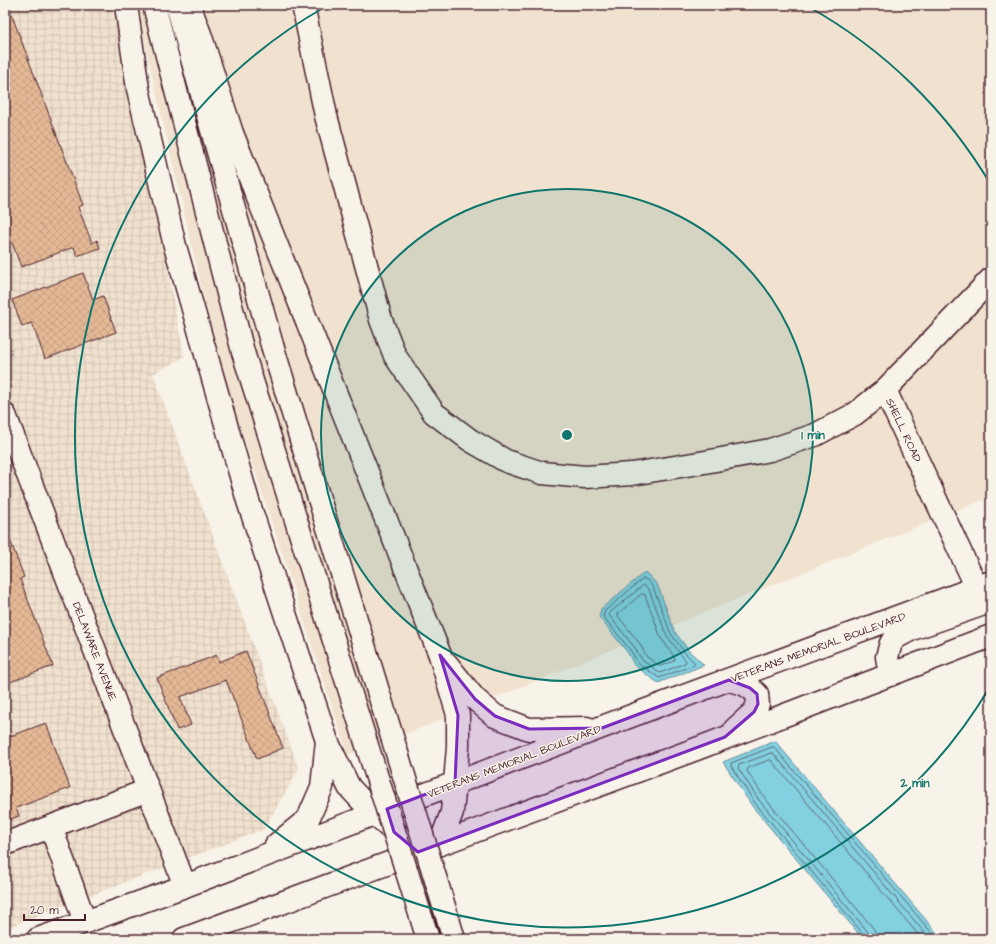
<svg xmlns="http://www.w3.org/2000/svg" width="996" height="944" font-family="'Architects Daughter',sans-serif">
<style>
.built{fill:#f1e1cf}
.industrial{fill:url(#industrial-grid)}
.water{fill:#82d0e0;stroke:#6c8998}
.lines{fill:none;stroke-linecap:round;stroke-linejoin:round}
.shore{stroke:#606673;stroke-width:1}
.building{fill:url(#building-cross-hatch);stroke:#4a1f2b}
.minor-casing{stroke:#4a1f2b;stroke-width:25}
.major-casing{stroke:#4a1f2b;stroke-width:25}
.highway-casing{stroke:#4a1f2b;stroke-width:25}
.minor{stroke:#f7f3e8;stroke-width:22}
.major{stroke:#f7f3e8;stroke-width:22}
.highway{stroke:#f7f3e8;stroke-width:22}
.highway-bridge-casing{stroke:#4a1f2b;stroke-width:25;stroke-linecap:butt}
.highway-bridge{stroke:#f7f3e8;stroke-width:22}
.marked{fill:#7b2cbf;fill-opacity:0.2;stroke:#7b2cbf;stroke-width:3;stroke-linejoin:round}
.ring{fill:none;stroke:#0f766e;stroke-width:2}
.labels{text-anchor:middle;stroke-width:3;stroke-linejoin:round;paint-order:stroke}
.street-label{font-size:11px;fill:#4a1f2b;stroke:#f7f3e8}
.centre{fill:#0f766e;stroke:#f7f3e8;stroke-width:2}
.ring-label{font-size:12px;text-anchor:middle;font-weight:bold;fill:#0f766e;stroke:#f7f3e8;stroke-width:3;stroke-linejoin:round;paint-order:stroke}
</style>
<defs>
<pattern id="industrial-grid" width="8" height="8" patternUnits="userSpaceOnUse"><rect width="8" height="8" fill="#f1e1cf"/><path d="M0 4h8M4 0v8" fill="none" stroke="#d0c1b2"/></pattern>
<pattern id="building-cross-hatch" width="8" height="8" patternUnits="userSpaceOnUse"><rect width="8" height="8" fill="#e4b895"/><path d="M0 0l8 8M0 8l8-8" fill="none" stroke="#c59e81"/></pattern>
</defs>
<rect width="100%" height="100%" fill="#f7f3e8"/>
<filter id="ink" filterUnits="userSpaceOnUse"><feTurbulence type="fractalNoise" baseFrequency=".025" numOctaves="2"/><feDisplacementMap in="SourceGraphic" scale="8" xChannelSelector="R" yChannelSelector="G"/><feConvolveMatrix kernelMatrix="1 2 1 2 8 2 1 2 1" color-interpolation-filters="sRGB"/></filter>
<g filter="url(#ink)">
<!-- built -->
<path class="built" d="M137,5H991V497L621,646L426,726L348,755L230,395L205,302L149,62Z"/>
<!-- industrial -->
<path class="industrial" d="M5,5H118L184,357L153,374L299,769L264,829L5,928Z"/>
<!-- water -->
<path class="water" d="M645,572L657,584L675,632L689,651L704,665L658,683L634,665L628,653L599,617L601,609Z
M775,741L942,939H863L752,806L723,762Z"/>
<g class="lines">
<!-- shore -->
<path class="shore" d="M643,579H646L653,587L671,634L686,654L695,663L694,665L659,678L638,663L631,651L603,616L605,611Z
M644,585L649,590L667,636L686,661L685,663L660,673L642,660L635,648L609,615L610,613Z
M642,594L645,595L661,638L675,658L674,661L661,666H659L646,656L640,644L618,616V614Z
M866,939L864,935L755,803L731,766V763L772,747H774L937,939
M871,939L870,936L868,932L759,800L738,768L739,765L771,753H773L930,939
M877,939L876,933L873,928L764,797L747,771L748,768L769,760H771L922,939"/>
</g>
<!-- building -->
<path class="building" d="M5,5H8L83,205L78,207L92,243L97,240L100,248L77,256L74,247L21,267L8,232L5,234Z
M83,273L93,300L103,296L116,332L45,359L32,323L22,326L12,300Z
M5,532H7L24,577L20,579L53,666L5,684Z
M246,651L283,748L257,759L226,680L180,697L191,725L177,730L157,678L217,655L219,662Z
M46,723L70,788L16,808L19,816L5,821V738Z"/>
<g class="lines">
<defs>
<path id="minor" d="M303,5L326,116L381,320L395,356L434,413L470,440L506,461L542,473L585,477L632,474L705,462L770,450L815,435L855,414L885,390L991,279
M885,390L977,588
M5,415L185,886
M51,827L85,922
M5,844L148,790"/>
<path id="major" d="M126,5L138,89L175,246L248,501L327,741L349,787L374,814L418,852
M189,5L200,34L232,133L440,655L458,715V747L455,783L452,812L440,844
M447,664L475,699L495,716L529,729L587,728
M890,675L887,657L891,643L897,637L912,629L981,605L991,598
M729,680L744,684L750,688L757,694L758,704L754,712L735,729
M276,845L308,819L322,787L327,741
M38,939L185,886L660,705L991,582
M184,939L699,748L991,636"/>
<path id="highway" d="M154,5L243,352
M177,5L272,345"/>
</defs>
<!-- minor casing -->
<use href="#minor" class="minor-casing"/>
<!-- major casing -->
<use href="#major" class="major-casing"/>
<!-- highway casing -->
<use href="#highway" class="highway-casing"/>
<!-- minor -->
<use href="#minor" class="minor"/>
<!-- major -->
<use href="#major" class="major"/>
<!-- highway -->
<use href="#highway" class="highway"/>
<defs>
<path id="highway-bridge" d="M272,345L454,939
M243,352L428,939"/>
</defs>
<!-- highway-bridge casing -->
<use href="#highway-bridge" class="highway-bridge-casing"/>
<!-- highway-bridge -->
<use href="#highway-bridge" class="highway-bridge"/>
</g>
</g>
<!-- marked area -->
<path class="marked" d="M440,655L475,699L495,716L529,729L602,728L729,680L750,688L757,694L758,704L754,712L725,737L418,852L394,832L387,809L455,783L458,715Z"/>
<!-- distance rings -->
<circle cx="567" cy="435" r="246" fill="#0f766e" fill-opacity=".12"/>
<g class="ring">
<circle cx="567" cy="435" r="246"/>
<path d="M991 685A492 492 0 1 1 325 7M809 7A492 492 0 0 1 991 185"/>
</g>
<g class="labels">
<!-- street labels -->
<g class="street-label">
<text transform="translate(904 430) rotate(65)" y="4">SHELL ROAD</text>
<text transform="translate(818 647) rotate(-20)" y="4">VETERANS MEMORIAL BOULEVARD</text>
<text transform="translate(95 651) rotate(69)" y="4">DELAWARE AVENUE</text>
<text transform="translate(514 761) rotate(-21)" y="4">VETERANS MEMORIAL BOULEVARD</text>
</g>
</g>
<circle cx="567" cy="435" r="6" class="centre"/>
<g class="ring-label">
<text x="813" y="439">1 min</text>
<text x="915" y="787">2 min</text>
</g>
<!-- margin -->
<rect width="996" height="944" fill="none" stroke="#f7f3e8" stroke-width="20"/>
<rect x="10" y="10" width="976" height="924" fill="none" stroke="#4a1f2b" stroke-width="1.5" filter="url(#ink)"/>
<!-- scale -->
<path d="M24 914v6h61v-6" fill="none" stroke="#4a1f2b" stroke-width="2"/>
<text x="30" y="914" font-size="12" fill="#4a1f2b" stroke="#f7f3e8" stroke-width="3" paint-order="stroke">20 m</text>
</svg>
